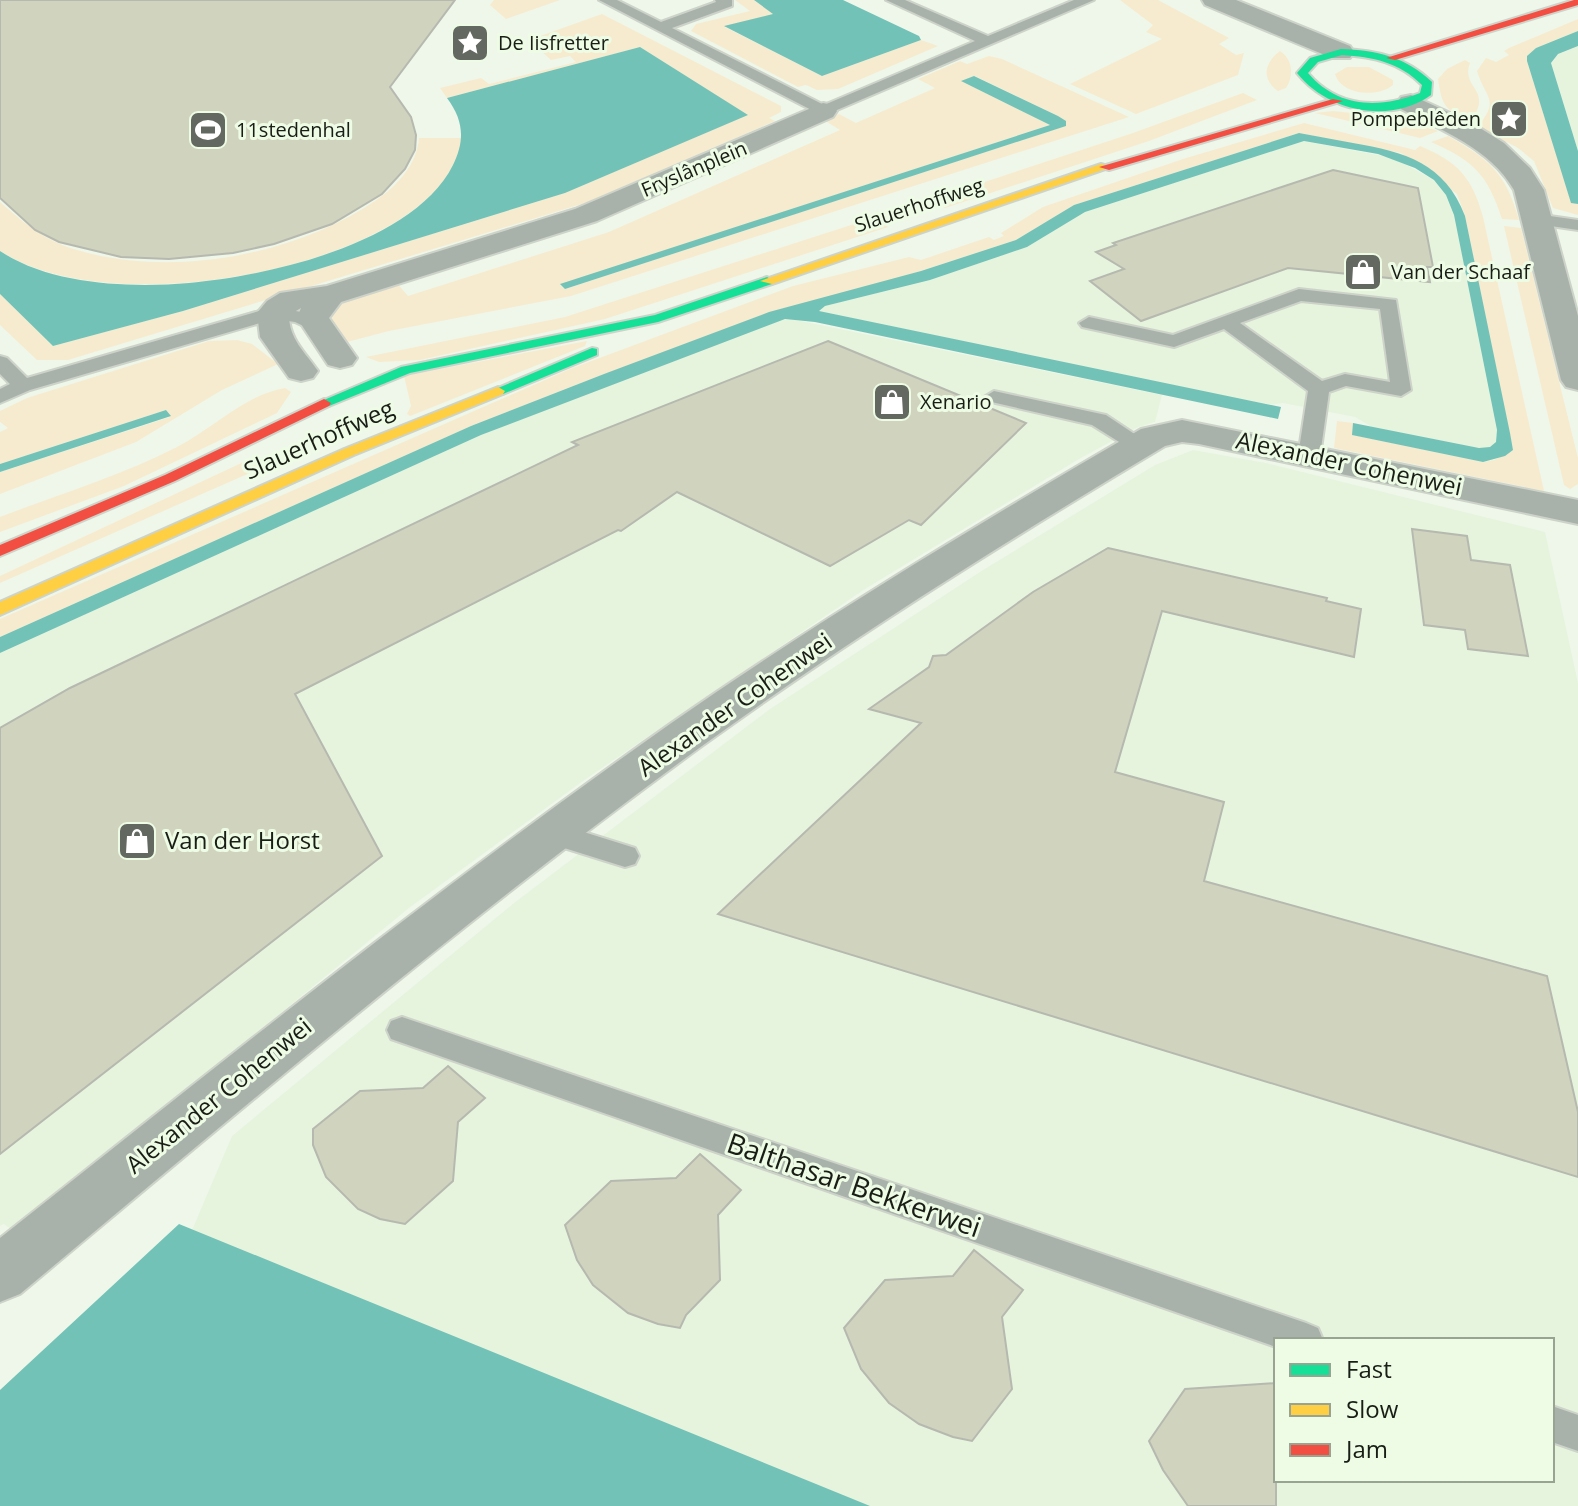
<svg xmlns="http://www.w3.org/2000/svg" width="1578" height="1506" font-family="'Open Sans',sans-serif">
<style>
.built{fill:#e6f4dd;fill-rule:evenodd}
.green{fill:#f6ebce;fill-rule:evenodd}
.water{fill:#72c2b8}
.building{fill:#d0d3be;stroke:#b6b9af;stroke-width:2}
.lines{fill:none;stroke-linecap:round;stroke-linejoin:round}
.lane-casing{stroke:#cdd3c9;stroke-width:4}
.street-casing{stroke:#cdd3c9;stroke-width:4}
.fast-casing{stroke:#cdd3c9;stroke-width:4}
.slow-casing{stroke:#cdd3c9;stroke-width:4}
.jam-casing{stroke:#cdd3c9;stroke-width:4}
.lane{fill:#a8b2aa;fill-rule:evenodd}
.street{fill:#a8b2aa;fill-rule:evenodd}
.fast{fill:#16e098;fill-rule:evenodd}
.slow{fill:#ffcf43;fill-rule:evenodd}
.jam{fill:#f24e42;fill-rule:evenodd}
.labels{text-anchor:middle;stroke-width:6;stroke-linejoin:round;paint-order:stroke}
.far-poi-label{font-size:20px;fill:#181d15;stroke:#eefce5;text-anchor:start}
.far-street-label{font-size:20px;fill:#181d15;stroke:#eefce5}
.street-label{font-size:24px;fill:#181d15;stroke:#eefce5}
.poi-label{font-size:24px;fill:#181d15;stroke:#eefce5;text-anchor:start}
.near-street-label{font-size:28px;fill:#181d15;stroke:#eefce5}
</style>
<rect width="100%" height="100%" fill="#eff7ea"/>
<!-- built -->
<path class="built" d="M1578,46V151L1551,64L1558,54Z
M1304,141L1394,158L1434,180L1446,195L1454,215L1497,430L1496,442L1490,448H1478L1372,427L1355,417L1283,403L1269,405L818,311L825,306L930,280L1027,247L1085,212Z
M791,319L1162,395L1155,422L1136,428L1079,459L865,589L583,781L409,908L14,1232L4,1224L0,1226V653L481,435L778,320Z
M1193,450L1266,463L1545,532L1578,683V1506H75L232,1136L514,903L770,709L983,570L1155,465ZM1276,1340H1552V1480H1276Z"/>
<!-- green -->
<path class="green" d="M494,0H560L506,19L490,5Z
M735,0H754L774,14L725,27L822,76L921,40L938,46L838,89L817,90L806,85L798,87L691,31L696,24L750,11Z
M1120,0H1158L1229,38L1219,44L1236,55L1244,53L1238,75L1136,114L1070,84L1162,39L1146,32L1153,25Z
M602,14L781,106V112L769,118L775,121L585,203L68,360H37L0,325V294L53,346L183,311L565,193L747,115L640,47L447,98L440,88L481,78L489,84L576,62L570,56L551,60L529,40Z
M1578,19V31L1536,48L1527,56V61L1571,202L1578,204V215L1553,208L1534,161L1518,148L1478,127C1500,98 1486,100 1477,71L1486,58L1496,62L1509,55L1504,51L1509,48Z
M1280,51C1293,59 1294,76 1286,88L1278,91C1261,79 1264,63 1280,51Z
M989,56L1002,59L1129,117L571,296L389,331L343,343C339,337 331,328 331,320C330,299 380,288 396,282L408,296L609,232L840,130L824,120L839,114L856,123L935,88L918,79L960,61L967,64ZM975,76L1058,116L1065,126L565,289L560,285L1050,125L962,81Z
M1465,60L1470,63C1460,89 1495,89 1470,122C1445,109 1442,107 1438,79L1447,69Z
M1347,67H1369L1393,80V85C1378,98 1341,95 1335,74Z
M1243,93L1257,100L1149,141L945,208L933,199L1133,133Z
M1333,111L1407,119L1438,131L1420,138L1315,113Z
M1304,123L1415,150L1420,146C1458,162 1472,177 1483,217L1544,491L1334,448L1337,421L1353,423V435L1483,462L1494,460L1513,450L1465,216L1457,194L1401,153L1299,133L1074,205L1016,240L604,374L471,426L0,637V619L570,369L793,286L909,257L921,260L989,237L994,240L1004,236L1001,233L1043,207L1183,159Z
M1448,136C1489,159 1506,173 1519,220L1502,219C1487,174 1474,161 1431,142Z
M419,138H463C457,160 448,179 431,195C347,278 100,317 0,251V202C24,223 45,241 77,250C171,278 294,256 375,201C397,186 417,165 419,138Z
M876,217L888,227L605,319L420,360L379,362L366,357L565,317Z
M1504,226L1521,228L1578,458V484L1570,489L1564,485Z
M237,340L252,344L278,364L222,390L136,442L0,494V472L170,417L166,410L0,464V432L8,428L0,422V411L27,398L209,341Z
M587,341L585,346L410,416L407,414L411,406L404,376Z
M285,388L291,392L277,413L124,486L0,532V517C59,494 121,476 177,447C213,429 244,395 285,388Z
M252,458L261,468L0,583V576Z"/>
<!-- water -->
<path class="water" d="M754,0H843L919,36L921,40L822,76L724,26L773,14Z
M1578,31V46L1558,54L1551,63L1578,151V204L1571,203L1527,61V56L1536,48Z
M640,47L748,115L565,193L183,311L53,346L0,294V251C51,285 130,288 189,283C269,276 414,243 453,165C465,140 464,121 447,98Z
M974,76L1058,116L1066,121V126L565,289L560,284L1050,125L961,81Z
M1299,133C1317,136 1335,140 1353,143C1405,152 1445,163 1465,216L1510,433L1513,450L1505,456L1483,462L1352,435L1353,423L1479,448L1490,447L1496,442L1497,430L1454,215L1446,195L1434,180L1415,168L1378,154L1304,141L1085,212L1027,247L930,280L825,306L819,311L1281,407L1278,419L815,322L785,319L481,435L0,653V637L471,426L604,374L769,312L921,271L1016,240L1074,205Z
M166,410L171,416L0,472V464Z
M179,1224L870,1506H0V1390Z"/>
<!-- building -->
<path class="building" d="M0,0H455L390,87L411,117L416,135L415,150L405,169L382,194L332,224L274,244L233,253L169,259L121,257L59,242L35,230L0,198Z
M1333,170L1418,188L1433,267H1427L1430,282L1288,268L1141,321L1090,281L1124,269L1096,252L1116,245L1113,243Z
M828,341L1026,423L921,525L909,520L830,566L677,492L621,531L618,530L295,694L382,856L0,1154V728L70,688L578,445L572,442Z
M1412,529L1467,536L1471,560L1510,565L1528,656L1468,649L1465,630L1424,625Z
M1108,548L1327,598L1326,601L1361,609L1354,657L1162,611L1115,772L1224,802L1204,881L1547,976L1578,1112V1177L718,914L921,723L869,709L929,667L933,656L946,655L1033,592Z
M448,1066L485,1098L458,1122L453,1181L405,1224L380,1219L358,1209L326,1177L313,1145V1129L360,1091L423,1088Z
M700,1154L741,1190L718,1215L720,1280L686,1315L680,1328L658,1324L628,1313L593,1285L577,1260L565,1225L611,1181L676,1178Z
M974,1250L1023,1290L1002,1317L1012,1389L972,1441L953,1437L919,1424L889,1403L861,1369L844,1328L885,1280L953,1276Z
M1276,1383V1506H1188L1163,1470L1149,1441L1185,1389Z"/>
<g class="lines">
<defs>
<path id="lane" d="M599,0H617L661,22L716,2L715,0H732V6L672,28L824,105L975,41L886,0H905L988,36L1074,0H1094L823,116Z
M1536,214L1578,220V230L1530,223L1527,219Z
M1299,289L1396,300L1411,390L1401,396L1346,386L1329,392L1320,456L1309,463L1298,456L1308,391L1224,329L1174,347L1082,327L1079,323L1089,317L1173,335ZM1301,301L1380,309L1390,382L1345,374L1322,381L1240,323Z
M273,307L307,313L326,326L316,332L295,322L274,319L30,390L0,403V389L10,384L0,374V356L7,358L27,378Z
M994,391L1106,415L1151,445L1148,450H1132L1092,425L987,401L984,397Z
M555,823L635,848L639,856L635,864L625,867L545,842L541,834L545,826Z
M402,1017L1306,1323L1318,1328L1323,1340H1276V1347L391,1039L387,1030L391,1021Z
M1552,1406L1578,1415V1451L1552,1442Z"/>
<path id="street" d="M1202,0H1236L1350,46L1354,52L1350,58H1332L1205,5Z
M1411,95L1472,123L1504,143L1530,168L1544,190L1578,316V390L1566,387L1561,380L1514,190C1490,148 1442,131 1401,109L1397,103L1401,97Z
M823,103L833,105L837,111L833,117L597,221L341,302L329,318L357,358L352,365L340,368L328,365L297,318L301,308L289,315C289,339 305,352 318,371L313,378L301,381L289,378L260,337L257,313L267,301L280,293L327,286L575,209Z
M1182,420L1578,500V524L1199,444L1182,442L1165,446C1008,540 851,638 702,746C466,918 244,1107 20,1294L0,1302V1238C221,1063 440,886 670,724C822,618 981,522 1141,429Z"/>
<path id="fast" d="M1341,49C1376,50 1406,57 1432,82L1431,95C1389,125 1327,111 1297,73L1310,58ZM1342,55C1373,57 1399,62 1422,85L1420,93C1379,109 1338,108 1308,73L1318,62Z
M767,277L774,281L772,284L658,322L410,373L329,406H319L317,403L401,367L655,315Z
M592,348L597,349V355L503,394H493L491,391Z"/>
<path id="slow" d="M1101,164L1111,167L772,284L760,281Z
M498,387L505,391L503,394L354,455L0,615V602L344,449Z"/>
<path id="jam" d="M1574,0H1578V5L1395,60L1386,58Z
M1333,99L1343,101L1109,170L1099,167Z
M324,399L331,403L329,406L175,481L0,556V545L165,475Z"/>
</defs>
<!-- lane casing -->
<use href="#lane" class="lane-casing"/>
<!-- street casing -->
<use href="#street" class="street-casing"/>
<!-- fast casing -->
<use href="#fast" class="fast-casing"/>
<!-- slow casing -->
<use href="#slow" class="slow-casing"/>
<!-- jam casing -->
<use href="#jam" class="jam-casing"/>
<!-- lane -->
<use href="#lane" class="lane"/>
<!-- street -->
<use href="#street" class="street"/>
<!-- fast -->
<use href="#fast" class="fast"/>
<!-- slow -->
<use href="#slow" class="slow"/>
<!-- jam -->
<use href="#jam" class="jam"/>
</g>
<!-- icons -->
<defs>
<symbol id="sight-square" viewBox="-11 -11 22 22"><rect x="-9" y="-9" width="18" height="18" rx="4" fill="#636960" stroke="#eefce5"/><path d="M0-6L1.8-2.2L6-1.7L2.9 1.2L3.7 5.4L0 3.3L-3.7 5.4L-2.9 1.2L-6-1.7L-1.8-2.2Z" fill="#fff"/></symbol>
<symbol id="stadium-square" viewBox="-11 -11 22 22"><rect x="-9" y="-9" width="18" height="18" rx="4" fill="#636960" stroke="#eefce5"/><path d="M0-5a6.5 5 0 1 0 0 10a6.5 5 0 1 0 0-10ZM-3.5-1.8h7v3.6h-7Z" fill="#fff"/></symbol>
<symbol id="shop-square" viewBox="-11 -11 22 22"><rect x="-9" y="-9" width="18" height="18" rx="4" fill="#636960" stroke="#eefce5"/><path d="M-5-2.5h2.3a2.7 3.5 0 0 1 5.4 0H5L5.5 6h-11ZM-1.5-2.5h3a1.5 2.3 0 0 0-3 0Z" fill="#fff"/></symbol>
</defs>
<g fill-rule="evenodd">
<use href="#sight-square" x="448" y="21" width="44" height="44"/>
<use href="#sight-square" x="1487" y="97" width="44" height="44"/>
<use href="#stadium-square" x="186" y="108" width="44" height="44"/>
<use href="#shop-square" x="1341" y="250" width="44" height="44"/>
<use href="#shop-square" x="870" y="380" width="44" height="44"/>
<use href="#shop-square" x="115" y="819" width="44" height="44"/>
</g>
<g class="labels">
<!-- far-poi labels -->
<g class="far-poi-label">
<text x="498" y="50">De Iisfretter</text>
<text x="1481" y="126" text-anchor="end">Pompeblêden</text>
<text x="236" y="137">11stedenhal</text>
<text x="1391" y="279">Van der Schaaf</text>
<text x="920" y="409">Xenario</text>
</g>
<!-- far-street labels -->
<g class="far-street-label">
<text transform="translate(694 169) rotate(-23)" y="7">Fryslânplein</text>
<text transform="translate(919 205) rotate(-18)" y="7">Slauerhoffweg</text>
</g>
<!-- street labels -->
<g class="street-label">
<text transform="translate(319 440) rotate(-24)" y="8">Slauerhoffweg</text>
<text transform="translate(1349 464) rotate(12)" y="8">Alexander Cohenwei</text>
<text transform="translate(735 705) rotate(-35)" y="8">Alexander Cohenwei</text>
<text transform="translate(219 1096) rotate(-39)" y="8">Alexander Cohenwei</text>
</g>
<!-- poi labels -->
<g class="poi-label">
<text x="165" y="849">Van der Horst</text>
</g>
<!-- near-street labels -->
<g class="near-street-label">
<text transform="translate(854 1185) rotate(19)" y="10">Balthasar Bekkerwei</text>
</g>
</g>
<!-- legend -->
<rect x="1274" y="1338" width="280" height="144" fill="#eefce5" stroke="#98a392" stroke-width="2"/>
<rect x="1290" y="1364" width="40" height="12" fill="#16e098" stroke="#98a392" stroke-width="2"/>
<text x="1346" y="1378" font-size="24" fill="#181d15">Fast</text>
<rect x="1290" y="1404" width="40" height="12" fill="#ffcf43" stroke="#98a392" stroke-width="2"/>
<text x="1346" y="1418" font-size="24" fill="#181d15">Slow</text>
<rect x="1290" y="1444" width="40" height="12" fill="#f24e42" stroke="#98a392" stroke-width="2"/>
<text x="1346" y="1458" font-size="24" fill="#181d15">Jam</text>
</svg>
